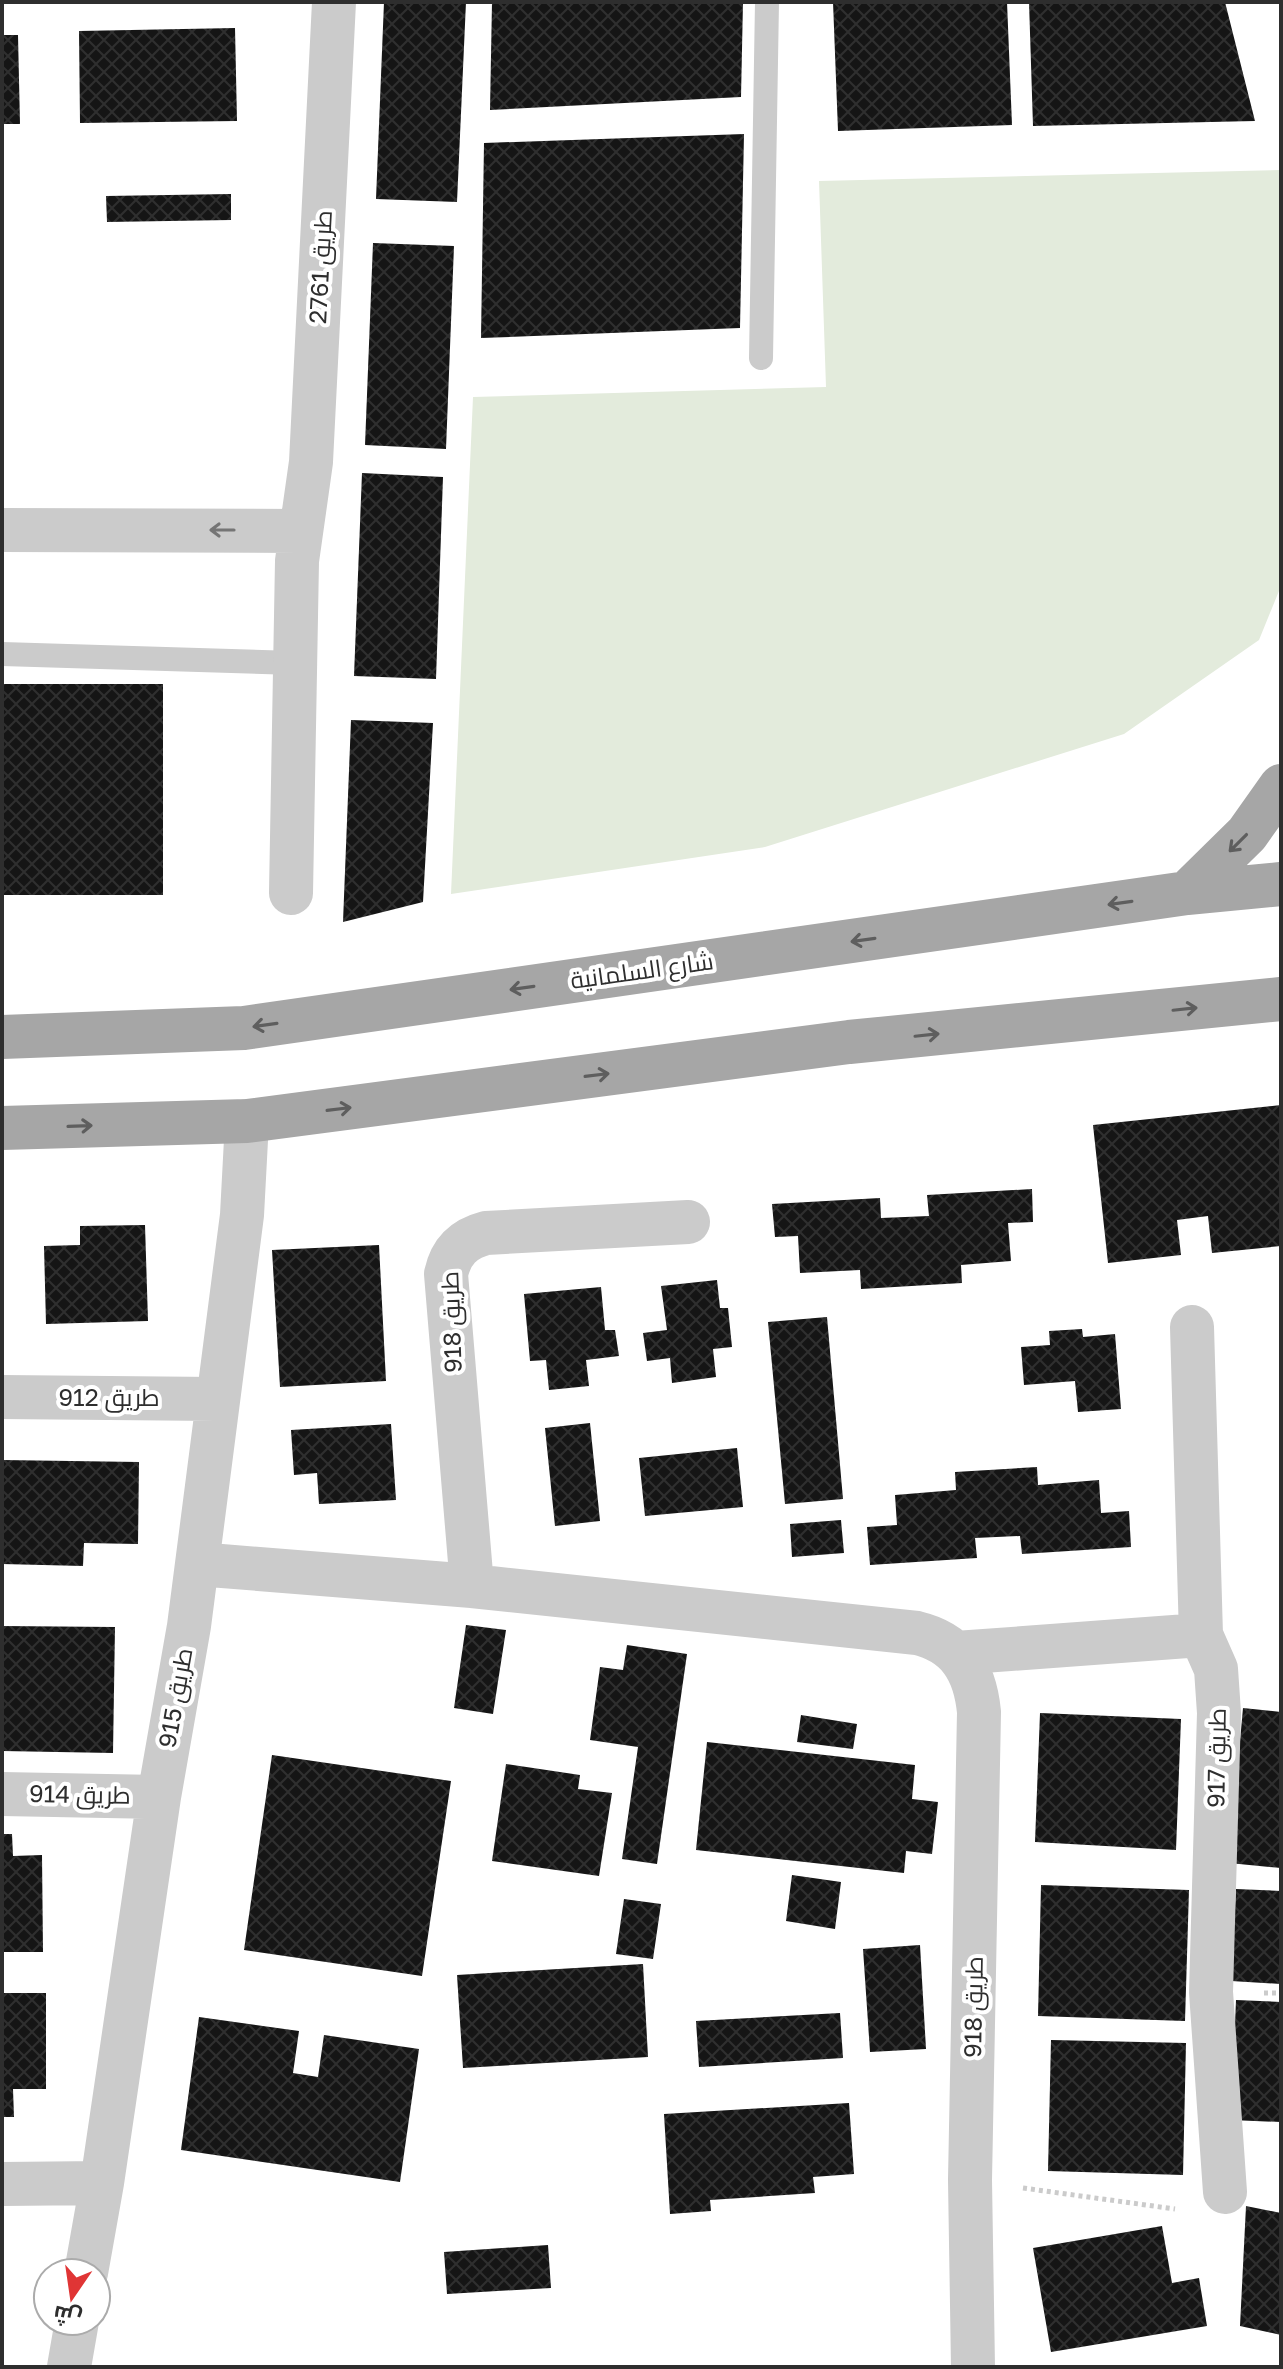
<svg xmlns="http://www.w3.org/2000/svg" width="1283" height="2369" font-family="'Golos Text',Cairo,sans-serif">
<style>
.grass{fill:#e3ebdc}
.building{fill:url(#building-cross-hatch)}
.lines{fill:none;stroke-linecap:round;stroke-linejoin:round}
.path{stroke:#cbcbcb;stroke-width:5;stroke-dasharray:4 4;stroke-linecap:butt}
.service{stroke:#cbcbcb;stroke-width:24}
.minor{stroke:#cbcbcb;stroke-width:44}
.primary{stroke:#a6a6a6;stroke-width:44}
.oneway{stroke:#757575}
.oneway2{stroke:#5e5e5e}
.labels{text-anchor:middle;stroke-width:8;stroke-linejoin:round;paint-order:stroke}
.street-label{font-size:24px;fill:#2e2e2e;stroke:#fff}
</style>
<defs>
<pattern id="building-cross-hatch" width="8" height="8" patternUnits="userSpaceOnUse" patternTransform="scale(2)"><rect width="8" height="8" fill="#151515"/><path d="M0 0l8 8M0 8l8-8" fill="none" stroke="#2f2f2f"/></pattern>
</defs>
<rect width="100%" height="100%" fill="#fff"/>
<!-- grass -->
<path class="grass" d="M1281,170V586L1259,640L1124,734L765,847L451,894L473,397L826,387L819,181Z"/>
<!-- building -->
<path class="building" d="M384,2H466L457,202L376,199Z
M492,2H743L741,97L490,110Z
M833,2H1007L1012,125L838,131Z
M1029,2H1225L1255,121L1033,126Z
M235,28L237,121L80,123L79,31Z
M2,35H18L20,124H2Z
M744,134L740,328L481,338L484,143Z
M231,194V220L107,222L106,196Z
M373,243L454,246L446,449L365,445Z
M362,473L443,477L436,679L354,676Z
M2,684H163V895H2Z
M351,720L433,723L423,902L343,922Z
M1281,1105V1246L1212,1253L1208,1216L1177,1220L1181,1255L1108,1263L1093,1125Z
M1032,1189L1033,1222L1008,1223L1011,1261L961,1265L962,1283L861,1289L860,1270L800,1273L798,1236L775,1237L772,1204L880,1198L881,1218L929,1216L927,1195Z
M145,1225L148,1321L46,1324L44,1246L80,1245V1226Z
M379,1245L386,1381L280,1387L272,1250Z
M717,1280L720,1308H728L732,1347L713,1349L716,1377L672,1383L670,1358L647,1361L643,1333L667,1330L661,1286Z
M601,1287L605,1330H615L619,1356L586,1360L589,1386L549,1390L546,1360L530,1361L524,1294Z
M827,1317L843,1499L785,1504L768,1322Z
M1082,1329L1083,1337L1115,1334L1121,1409L1078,1412L1075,1381L1024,1385L1021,1347L1050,1345L1049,1331Z
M590,1423L600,1521L555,1526L545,1428Z
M391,1424L396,1500L319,1504L317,1473L294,1475L291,1430Z
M737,1448L743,1507L645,1516L639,1458Z
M2,1460L139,1462L138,1544L84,1543L83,1566L2,1564Z
M1037,1467L1038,1485L1099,1480L1101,1513L1129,1511L1131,1547L1022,1554L1020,1536L975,1538L977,1558L870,1565L867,1527L897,1525L895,1495L956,1490L955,1472Z
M841,1520L844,1553L792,1557L790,1524Z
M466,1625L506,1630L493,1714L454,1708Z
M2,1626L115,1627L113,1753L2,1751Z
M627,1645L687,1654L657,1864L622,1859L638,1747L590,1740L600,1667L623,1670Z
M1243,1708L1281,1712V1868L1229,1863Z
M1040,1713L1181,1719L1176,1850L1035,1842Z
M801,1715L857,1724L853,1749L797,1742Z
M707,1742L915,1765L912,1799L938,1802L932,1854L906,1851L904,1873L696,1850Z
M272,1755L451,1781L422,1976L244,1950Z
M506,1764L580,1775L578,1789L612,1793L599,1876L492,1861Z
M2,1834H12L13,1856L42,1855L43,1952H2Z
M792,1875L841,1882L835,1929L786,1921Z
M1041,1885L1189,1890L1185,2021L1038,2016Z
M1236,1889L1281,1891V1984L1231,1981Z
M624,1899L661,1904L653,1959L616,1954Z
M920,1945L926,2049L870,2052L863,1949Z
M643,1964L648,2057L463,2068L457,1975Z
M2,1993H46V2089H13L14,2117H2Z
M1236,2000L1281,2002V2122L1231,2120Z
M840,2013L843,2058L699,2067L696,2021Z
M199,2017L299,2031L293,2073L318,2077L324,2035L419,2049L400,2182L181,2150Z
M1051,2040L1186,2043L1183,2175L1048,2171Z
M849,2103L854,2174L813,2177L815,2193L710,2200L711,2211L670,2214L664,2114Z
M1246,2206L1281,2213V2335L1240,2326Z
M1162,2226L1172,2283L1199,2278L1207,2326L1051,2352L1033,2248Z
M548,2245L551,2288L447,2294L444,2252Z"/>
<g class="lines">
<!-- path -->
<path class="path" d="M1264,1993H1281
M1023,2188L1175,2209"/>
<!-- service -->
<path class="service" d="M761,358L767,2
M2,654L295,663"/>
<!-- minor -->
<path class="minor" d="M2,530L300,531
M291,893L297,561L311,462L334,2
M1192,1327L1201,1635L1216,1669L1219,1713L1211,1992L1225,2192
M2,1397L216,1399
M197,1564L472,1586L917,1633C958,1643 975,1670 979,1712L970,2180L973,2367
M472,1586L446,1274C451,1251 463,1239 486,1233L688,1222
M956,1653L1201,1635
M2,1794L159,1797
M2,2184L102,2183
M86,2273L102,2183L159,1797L189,1626L242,1215L247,1121
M69,2367L77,2321"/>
<!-- primary -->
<path class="primary" d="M1187,893L1247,834L1281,786
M2,1037L244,1028L1187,893L1281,884
M2,1128L247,1121L849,1042L1281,999"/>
</g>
<!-- one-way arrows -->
<defs><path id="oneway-shaft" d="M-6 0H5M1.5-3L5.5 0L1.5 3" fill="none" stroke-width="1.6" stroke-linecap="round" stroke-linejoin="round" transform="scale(2)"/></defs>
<use class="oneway" href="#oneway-shaft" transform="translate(222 530) rotate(-180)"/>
<g class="oneway2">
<use href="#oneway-shaft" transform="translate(1238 843) rotate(135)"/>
<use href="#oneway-shaft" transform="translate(1120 903) rotate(172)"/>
<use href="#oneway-shaft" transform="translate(863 940) rotate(172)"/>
<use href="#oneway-shaft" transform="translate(522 988) rotate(172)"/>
<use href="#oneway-shaft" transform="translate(1185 1009) rotate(-6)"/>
<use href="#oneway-shaft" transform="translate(265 1025) rotate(172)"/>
<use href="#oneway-shaft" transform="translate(927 1035) rotate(-6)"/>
<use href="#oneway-shaft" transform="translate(597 1075) rotate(-7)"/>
<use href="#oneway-shaft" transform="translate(339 1109) rotate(-7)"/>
<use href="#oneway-shaft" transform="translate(80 1126) rotate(-2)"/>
</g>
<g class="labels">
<!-- street labels -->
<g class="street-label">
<text transform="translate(321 267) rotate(-87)" y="8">طريق 2761</text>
<text transform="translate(642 971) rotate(-8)" y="8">شارع السلمانية</text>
<text transform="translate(452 1322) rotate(-92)" y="8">طريق 918</text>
<text x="109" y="1406">طريق 912</text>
<text transform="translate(176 1698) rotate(-80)" y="8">طريق 915</text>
<text transform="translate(1217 1758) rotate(-89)" y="8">طريق 917</text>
<text transform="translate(80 1795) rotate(1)" y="8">طريق 914</text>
<text transform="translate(974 2007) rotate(-89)" y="8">طريق 918</text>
</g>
</g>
<!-- border -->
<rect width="1283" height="2369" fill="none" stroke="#2e2e2e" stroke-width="8"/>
<!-- north arrow -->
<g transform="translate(72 2297) rotate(193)"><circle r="38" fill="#ffffff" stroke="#ababab" stroke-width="2"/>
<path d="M0-6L14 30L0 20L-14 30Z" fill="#e03535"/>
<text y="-12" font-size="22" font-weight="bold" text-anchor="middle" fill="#2e2e2e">ش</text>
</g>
</svg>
